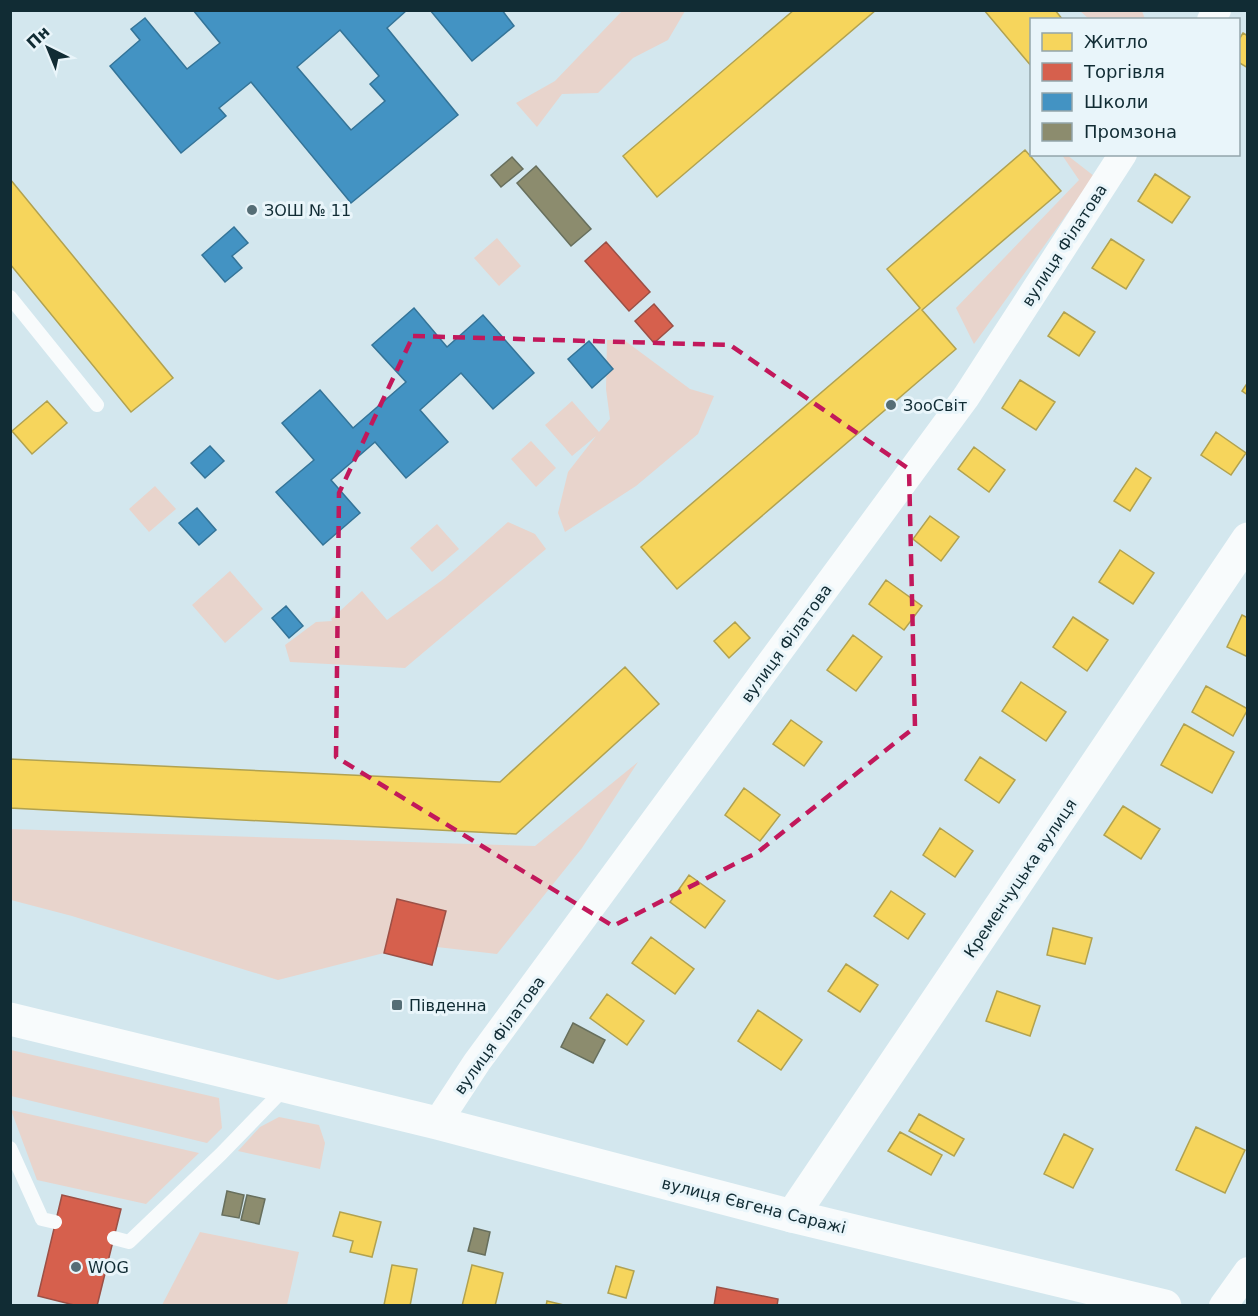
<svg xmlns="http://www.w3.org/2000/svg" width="1258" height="1316" font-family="'DejaVu Sans',sans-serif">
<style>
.green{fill:#e8d4cc}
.homes{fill:#f6d55c;stroke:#b1a250;stroke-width:1.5}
.shops{fill:#d6604d;stroke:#9b5046;stroke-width:1.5}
.schools{fill:#4393c3;stroke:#347498;stroke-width:1.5;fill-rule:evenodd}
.industry{fill:#8c8c6e;stroke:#676f5d;stroke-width:1.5}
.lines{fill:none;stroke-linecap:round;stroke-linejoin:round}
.service{stroke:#f8fbfc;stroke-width:14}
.minor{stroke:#f8fbfc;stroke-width:28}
.tertiary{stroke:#f8fbfc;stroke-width:33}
.secondary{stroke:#f8fbfc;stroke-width:33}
.marked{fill:none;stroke:#c2185b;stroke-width:4.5;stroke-dasharray:12 8;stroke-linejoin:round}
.poi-dot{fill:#556d75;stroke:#e9f5fa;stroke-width:2}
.labels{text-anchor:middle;stroke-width:6;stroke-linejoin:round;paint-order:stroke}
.poi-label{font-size:16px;fill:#112c34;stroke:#e9f5fa;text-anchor:start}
.street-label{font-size:16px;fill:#112c34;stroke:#e9f5fa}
</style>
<rect width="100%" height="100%" fill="#d3e7ee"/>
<!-- green -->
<path class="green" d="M622,11H685L668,40L633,58L598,93L562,94L537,127L516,103L555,81Z
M1080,11H1142L1145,19H1089Z
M1062,155H1067L1094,176L974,344L956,308L1079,180Z
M497,238L521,266L499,286L474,258Z
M607,340H624L690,389L714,396L698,434L636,486L565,532L558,513L568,472L596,436L572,456L545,425L572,401L599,432L610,419L606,389Z
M531,441L556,468L536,487L511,459Z
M155,486L176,509L149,532L129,509Z
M508,522L535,534L546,549L405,668L290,662L285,645L316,622L332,621L331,619L362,591L387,620L445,578Z
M437,524L459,549L432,572L410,548Z
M230,571L263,609L225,643L192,605Z
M638,762L582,848L497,954L437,947L445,911L398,899L384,953L278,980L72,916L11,900L10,829L535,846Z
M11,1050L219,1098L222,1128L207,1143L11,1096Z
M11,1110L199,1153L146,1204L37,1180Z
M279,1117L319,1125L325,1143L320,1169L238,1151L260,1127Z
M200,1232L299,1252L287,1305H162Z"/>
<!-- homes -->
<path class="homes" d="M794,10H876L657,197L623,156Z
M984,10H1055L1063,20H1032V67Z
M1243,33L1248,36V68L1238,62V41Z
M1025,150L1061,191L922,310L956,349L677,589L641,547L920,308L887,269Z
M1155,174L1190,197L1172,223L1138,201Z
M10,179L173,378L131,412L10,264Z
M1111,239L1144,260L1126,289L1092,268Z
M1064,312L1095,332L1079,356L1048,336Z
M1020,380L1055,402L1036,430L1002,408Z
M1248,382V395L1242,391Z
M47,401L67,423L32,454L12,431Z
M1216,432L1246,453L1231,475L1201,455Z
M974,447L1005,470L989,492L958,469Z
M1136,468L1151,478L1130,511L1114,501Z
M930,516L959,537L941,561L913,539Z
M1120,550L1154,573L1133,604L1099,582Z
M886,580L922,606L904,630L869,604Z
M1242,615L1248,618V657L1227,647Z
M1073,617L1108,640L1087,671L1053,647Z
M735,622L750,638L729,658L714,641Z
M853,635L882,657L856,691L827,670Z
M625,667L659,704L516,834L10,808V759L500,782Z
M1021,682L1066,712L1046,741L1002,711Z
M1206,686L1248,709L1233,736L1192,712Z
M791,720L822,742L804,766L773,744Z
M1184,724L1234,752L1212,793L1161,765Z
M980,757L1015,780L999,803L965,780Z
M744,788L780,815L760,841L725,815Z
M1123,806L1160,829L1141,859L1104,835Z
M940,828L973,851L955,877L923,855Z
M689,875L725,901L705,928L670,902Z
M891,891L925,914L908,939L874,916Z
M1053,928L1092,938L1085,964L1047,955Z
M651,937L694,969L675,994L632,963Z
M846,964L878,985L860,1012L828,991Z
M997,991L1040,1006L1030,1036L986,1021Z
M607,994L644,1021L627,1045L590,1018Z
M758,1010L802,1040L781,1070L738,1041Z
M919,1114L964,1139L954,1156L909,1131Z
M1196,1127L1245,1150L1225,1193L1176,1170Z
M900,1132L942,1155L931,1175L888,1151Z
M1064,1134L1093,1149L1073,1188L1044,1174Z
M340,1212L381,1222L372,1257L350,1252L353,1241L333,1236Z
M392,1265L417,1269L410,1306L384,1305Z
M472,1265L503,1273L495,1306H462Z
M616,1266L634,1271L626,1298L608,1293Z
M547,1301L568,1306H546Z"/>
<!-- shops -->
<path class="shops" d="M606,242L650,292L629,311L585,261Z
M654,304L673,326L654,343L635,321Z
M397,899L446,911L432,965L384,953Z
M62,1195L121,1209L97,1306H78L38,1296Z
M717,1287L778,1299L777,1306H714Z"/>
<!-- schools -->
<path class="schools" d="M193,10H407L387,28L458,115L351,203L251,82L219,108L226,116L181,153L110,66L140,40L131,29L145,18L187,69L220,43ZM340,30L379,76L370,84L385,101L351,130L297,67Z
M430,10H502L514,26L472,61Z
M234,227L248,243L232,256L242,268L225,282L202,255Z
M414,308L447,347L483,315L534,373L493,409L461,373L420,410L448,442L406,478L375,442L331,480L360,513L323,545L276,492L314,460L282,423L320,390L353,428L406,382L372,345Z
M589,341L613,369L592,388L568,359Z
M210,446L224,461L205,478L191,463Z
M197,508L216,530L199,545L179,523Z
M286,606L303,626L289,638L272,618Z"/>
<!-- industry -->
<path class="industry" d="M512,157L523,169L501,187L491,175Z
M536,166L591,229L571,246L517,183Z
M573,1023L605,1040L593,1063L561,1047Z
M227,1191L244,1195L239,1218L222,1215Z
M247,1195L265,1199L259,1224L241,1220Z
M474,1228L490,1232L485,1255L468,1251Z"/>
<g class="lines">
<!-- service -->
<path class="service" d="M10,297L97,405
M10,1148L42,1219L55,1222
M114,1238L129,1242L221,1154L285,1088"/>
<!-- minor -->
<path class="minor" d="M1211,20L1217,10
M437,1123L477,1062L966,397L1123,154
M1223,1306L1248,1271"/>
<!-- tertiary -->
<path class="tertiary" d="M792,1216L1248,539"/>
<!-- secondary -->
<path class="secondary" d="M10,1019L437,1123L792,1216L1165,1306"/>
</g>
<!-- marked area -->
<path class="marked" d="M413,336L730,345L909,469L915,727L758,852L613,926L336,757L339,493Z"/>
<!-- markers -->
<g class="poi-dot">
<circle cx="252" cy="210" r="6"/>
<circle cx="891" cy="405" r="6"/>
<rect x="391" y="999" width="12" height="12" rx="3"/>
<circle cx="76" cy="1267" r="6"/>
</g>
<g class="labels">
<!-- poi labels -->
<g class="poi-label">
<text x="264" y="216">ЗОШ № 11</text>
<text x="903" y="411">ЗооСвiт</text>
<text x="409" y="1011">Південна</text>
<text x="88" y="1273">WOG</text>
</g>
<!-- street labels -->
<g class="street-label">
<text transform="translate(1064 245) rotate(-57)" y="6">вулиця Філатова</text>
<text transform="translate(786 643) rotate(-54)" y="6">вулиця Філатова</text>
<text transform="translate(1020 878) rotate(-56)" y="6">Кременчуцька вулиця</text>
<text transform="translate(499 1035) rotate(-54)" y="6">вулиця Філатова</text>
<text transform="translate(754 1205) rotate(14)" y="6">вулиця Євгена Саражі</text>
</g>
</g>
<!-- border -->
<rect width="1258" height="1316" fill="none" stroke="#112c34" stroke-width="24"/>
<!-- legend -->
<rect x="1030" y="18" width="210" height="138" fill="#e9f5fa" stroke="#93a5ab" stroke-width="1.5"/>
<rect x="1042" y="33" width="30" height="18" fill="#f6d55c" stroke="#93a5ab" stroke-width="1.5"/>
<text x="1084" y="48" font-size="18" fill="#112c34">Житло</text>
<rect x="1042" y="63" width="30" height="18" fill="#d6604d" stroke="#93a5ab" stroke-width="1.5"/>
<text x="1084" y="78" font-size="18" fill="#112c34">Торгівля</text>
<rect x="1042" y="93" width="30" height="18" fill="#4393c3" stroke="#93a5ab" stroke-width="1.5"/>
<text x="1084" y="108" font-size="18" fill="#112c34">Школи</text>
<rect x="1042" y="123" width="30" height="18" fill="#8c8c6e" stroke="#93a5ab" stroke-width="1.5"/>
<text x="1084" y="138" font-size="18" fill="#112c34">Промзона</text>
<!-- north arrow -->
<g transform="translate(48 48) rotate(317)" stroke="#e9f5fa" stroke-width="4.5" paint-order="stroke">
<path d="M0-4.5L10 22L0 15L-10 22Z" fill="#112c34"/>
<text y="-9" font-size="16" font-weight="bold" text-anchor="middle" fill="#112c34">Пн</text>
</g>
</svg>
